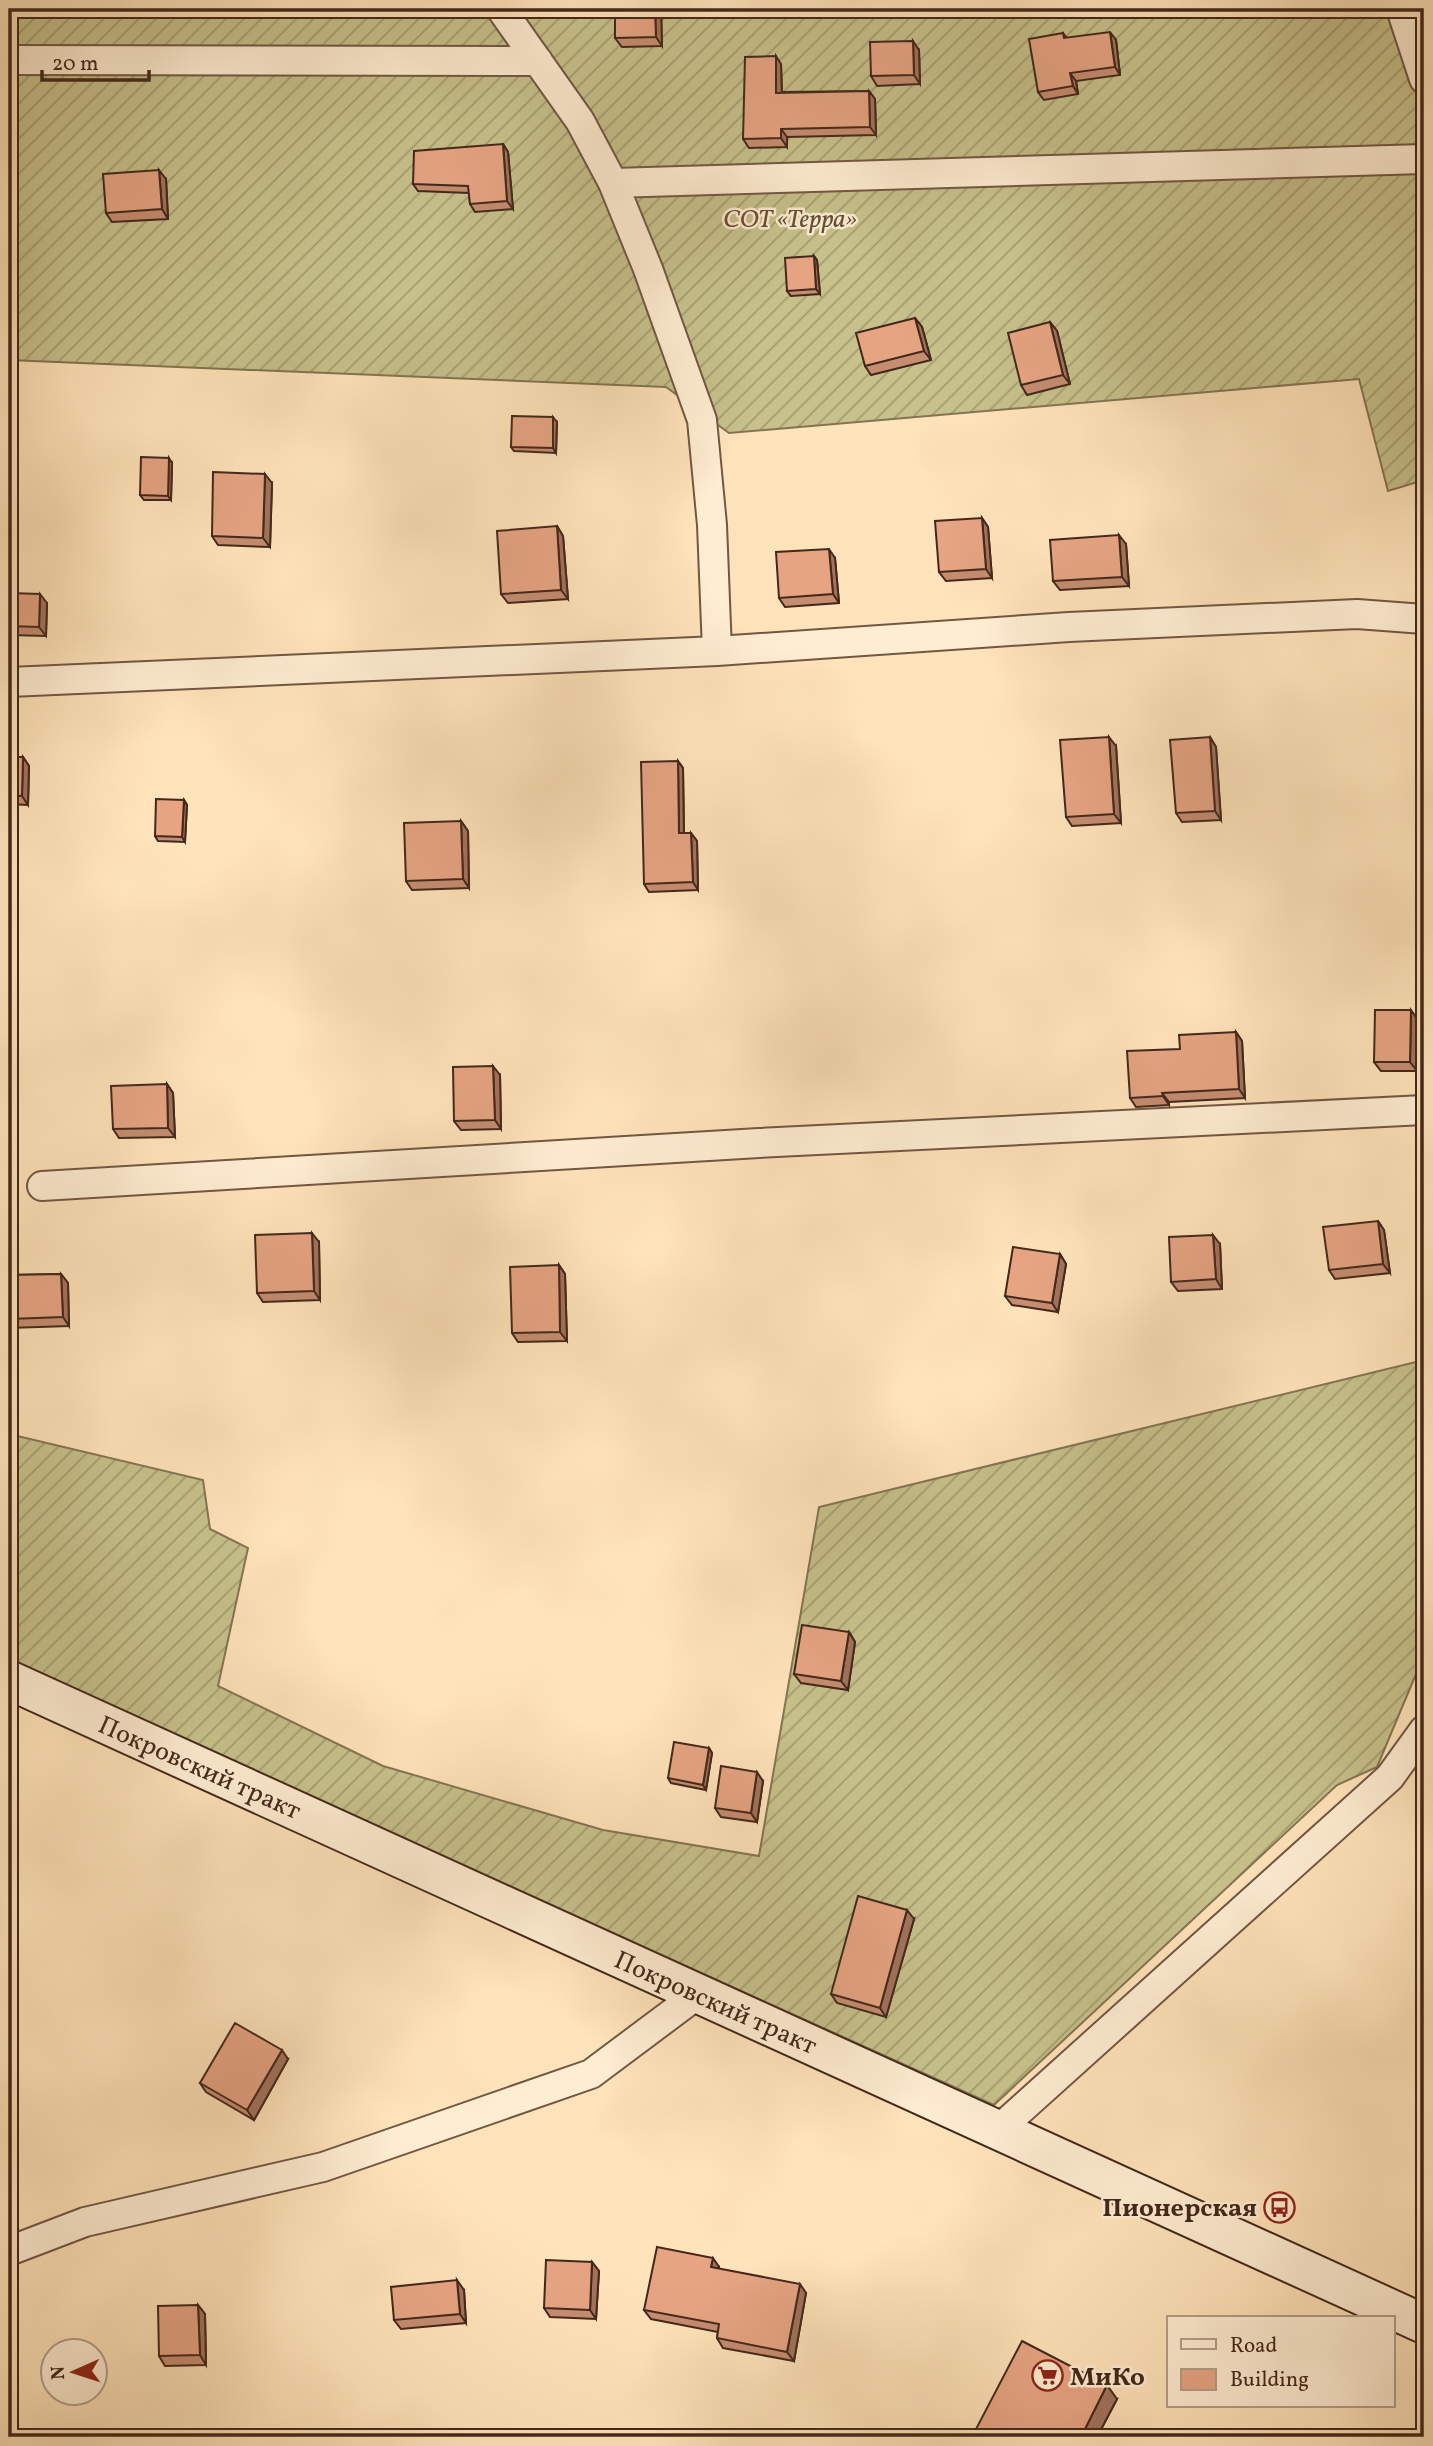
<svg xmlns="http://www.w3.org/2000/svg" width="1433" height="2446" font-family="Vollkorn,serif">
<style>
.garden{fill:url(#garden-furrows);stroke:#857453;stroke-width:2}
.lines{fill:none;stroke-linecap:round;stroke-linejoin:round}
.street-casing{stroke:#725743;stroke-width:32}
.secondary-casing{stroke:#43281b;stroke-width:42}
.street{stroke:#ffedd2;stroke-width:28}
.secondary{stroke:#ffedd2;stroke-width:38}
.wall{fill:#c68d71;stroke:#43281b;stroke-width:2}
.shaded-wall{fill:#a1735c;stroke:#43281b;stroke-width:2}
.building{fill:#e6a483;stroke:#43281b;stroke-width:2}
.labels{text-anchor:middle;stroke-width:5;stroke-linejoin:round;paint-order:stroke}
.park-label{font-size:26px;font-style:italic;fill:#644e37;stroke:#ffedd2}
.street-label{font-size:26px;fill:#43281b;stroke:#ffedd2}
.poi-label{font-size:26px;font-weight:bold;fill:#43281b;stroke:#ffedd2;text-anchor:end}
</style>
<defs>
<pattern id="garden-furrows" width="10" height="10" patternUnits="userSpaceOnUse" patternTransform="scale(1.75)"><rect width="10" height="10" fill="#c7c18b"/><path d="M-1 1l2-2M0 10L10 0M9 11l2-2" fill="none" stroke="#a39d71"/></pattern>
</defs>
<rect width="100%" height="100%" fill="#ffe3ba"/>
<filter id="stains"><feTurbulence type="fractalNoise" baseFrequency=".00286" numOctaves="4"/><feColorMatrix values="0 0 0 0 .2 0 0 0 0 .09 0 0 0 0 .02 0 0 0 .5 -.17"/></filter>
<radialGradient id="worn" r=".72"><stop offset=".6" stop-color="#630" stop-opacity="0"/><stop offset="1" stop-color="#630" stop-opacity=".3"/></radialGradient>
<!-- garden -->
<path class="garden" d="M9,9H1424V480L1388,491L1359,379L729,433L666,387L9,360Z
M1424,1360V1655L1377,1767L1337,1785L994,2105L9,1661V1434L203,1480L210,1529L248,1548L218,1686L383,1766L603,1830L759,1856L819,1507Z"/>
<g class="lines">
<defs>
<path id="street" d="M501,9L580,121L613,183L648,269L702,420L712,525L717,651
M1401,9L1424,79
M9,60L538,61
M613,183L1424,159
M9,682L717,651L1069,627L1357,614L1424,619
M42,1186L759,1143L1424,1110
M998,2130L1390,1777L1424,1730
M9,2251L85,2222L323,2167L591,2074L698,1994"/>
<path id="secondary" d="M9,1680L1424,2324"/>
</defs>
<!-- street casing -->
<use href="#street" class="street-casing"/>
<!-- secondary casing -->
<use href="#secondary" class="secondary-casing"/>
<!-- street -->
<use href="#street" class="street"/>
<!-- secondary -->
<use href="#secondary" class="secondary"/>
</g>
<!-- wall -->
<path class="wall" d="M661,9L662,46L622,47L615,38Z
M1063,33L1067,38L1116,40L1120,75L1076,81L1078,94L1044,100L1038,92Z
M919,50L920,84L877,86L871,76Z
M781,64L782,92L869,91L875,99L876,135L787,137V147L749,148L743,139Z
M503,144L508,152L513,209L475,212L470,204L469,193L418,191L413,184Z
M166,179L168,219L112,222L106,213Z
M814,256L817,260L820,294L791,296L787,291Z
M915,318L922,327L931,360L871,375L865,366Z
M1050,322L1057,331L1070,384L1027,395L1021,385Z
M557,422L556,453L514,451L511,447Z
M172,463L171,500H144L140,495Z
M272,483L270,547L218,545L212,536Z
M982,518L988,527L992,578L946,581L939,572Z
M557,526L563,536L568,599L508,603L501,594Z
M1126,544L1129,586L1060,590L1053,581Z
M835,558L839,603L785,607L779,598Z
M9,593L47,603L46,636L9,635Z
M1210,737L1216,747L1221,820L1182,822L1176,813Z
M1116,746L1121,823L1072,826L1066,817Z
M9,757H23L29,766L28,805L9,804Z
M678,761L683,768L684,833H691L697,841L698,890L649,892L644,884Z
M184,800L187,805L185,842L158,841L155,836Z
M461,821L468,831L469,888L412,890L406,881Z
M1418,1020L1417,1071H1381L1374,1062Z
M1236,1032L1242,1041L1245,1098L1169,1102V1105L1136,1107L1130,1098L1180,1049Z
M500,1075L501,1129L461,1130L454,1121Z
M167,1084L173,1093L175,1137L119,1138L113,1129Z
M1378,1221L1384,1230L1390,1273L1335,1279L1329,1270Z
M319,1242L320,1300L263,1302L257,1293Z
M1220,1244L1222,1289L1178,1291L1171,1282Z
M1060,1254L1066,1264L1058,1312L1012,1305L1005,1296Z
M559,1265L565,1274L567,1341L518,1342L512,1333Z
M61,1274L68,1283L69,1326L9,1328V1275Z
M849,1632L855,1642L848,1690L801,1683L794,1674Z
M709,1748L712,1753L706,1790L671,1783L668,1778Z
M763,1781L757,1822L721,1817L715,1808Z
M914,1919L886,2017L837,2003L831,1994Z
M288,2059L254,2120L206,2092L200,2083Z
M592,2262L599,2271L596,2319L550,2317L544,2308Z
M719,2267V2269L806,2293L794,2361L723,2348L717,2338L718,2332L651,2319L644,2310Z
M464,2290L466,2323L401,2329L394,2320Z
M198,2305L205,2314L206,2365L165,2366L159,2356Z
M1117,2399L1097,2437H979L975,2431Z"/>
<!-- shaded-wall -->
<path class="shaded-wall" d="M655,9H661L662,46L656,37Z
M1110,32L1116,40L1120,75L1115,67Z
M913,41L919,50L920,84L914,75Z
M776,56L781,64L782,101L776,93Z
M1070,73L1076,81L1078,94L1073,86Z
M869,91L875,99L876,135L870,127Z
M781,129L787,137V147L781,138Z
M503,144L508,152L513,209L507,201Z
M159,170L166,179L168,219L162,209Z
M814,256L817,260L820,294L816,289Z
M915,318L922,327L931,360L924,351Z
M1050,322L1057,331L1070,384L1063,375Z
M553,417L557,422L556,453L553,448Z
M169,458L172,463L171,500L168,496Z
M265,474L272,483L270,547L263,538Z
M982,518L988,527L992,578L986,569Z
M557,526L563,536L568,599L561,590Z
M1119,535L1126,544L1129,586L1122,577Z
M829,549L835,558L839,603L833,594Z
M40,594L47,603L46,636L39,627Z
M1109,737L1116,746L1121,823L1114,814Z
M1210,737L1216,747L1221,820L1215,811Z
M23,757L29,766L28,805L22,796Z
M678,761L683,768L684,841L679,833Z
M184,800L187,805L185,842L182,837Z
M461,821L468,831L469,888L463,879Z
M691,833L697,841L698,890L693,882Z
M1411,1010L1418,1020L1417,1071L1410,1062Z
M1236,1032L1242,1041L1245,1098L1239,1089Z
M493,1066L500,1075L501,1129L495,1120Z
M167,1084L173,1093L175,1137L168,1128Z
M1162,1093L1169,1102V1105L1163,1096Z
M1378,1221L1384,1230L1390,1273L1383,1264Z
M312,1233L319,1242L320,1300L314,1291Z
M1213,1235L1220,1244L1222,1289L1216,1279Z
M1060,1254L1066,1264L1058,1312L1052,1303Z
M559,1265L565,1274L567,1341L560,1332Z
M61,1274L68,1283L69,1326L63,1317Z
M849,1632L855,1642L848,1690L841,1681Z
M709,1748L712,1753L706,1790L703,1785Z
M757,1772L763,1781L757,1822L751,1813Z
M907,1910L914,1919L886,2017L880,2008Z
M282,2050L288,2059L254,2120L247,2110Z
M713,2258L719,2267L717,2276L711,2267Z
M592,2262L599,2271L596,2319L590,2310Z
M457,2280L464,2290L466,2323L460,2314Z
M800,2284L806,2293L794,2361L787,2352Z
M198,2305L205,2314L206,2365L200,2355Z
M1107,2385L1117,2399L1097,2437H1081Z"/>
<!-- building -->
<path class="building" d="M615,9H655L656,37L615,38Z
M1110,32L1115,67L1070,73L1073,86L1038,92L1029,39L1063,33L1064,38Z
M913,41L914,75L871,76L870,42Z
M776,56V93L869,91L870,127L781,129V138L743,139L745,57Z
M503,144L507,201L470,204L468,186L413,184L414,151Z
M159,170L162,209L106,213L103,174Z
M814,256L816,289L787,291L785,258Z
M915,318L924,351L865,366L856,333Z
M1050,322L1063,375L1021,385L1008,333Z
M512,416L553,417V448L511,447Z
M141,457L169,458L168,496L140,495Z
M213,472L265,474L263,538L212,536Z
M982,518L986,569L939,572L935,521Z
M557,526L561,590L501,594L497,531Z
M1119,535L1122,577L1053,581L1050,540Z
M829,549L833,594L779,598L776,552Z
M9,593L40,594L39,627L9,626Z
M1109,737L1114,814L1066,817L1060,740Z
M1210,737L1215,811L1176,813L1170,740Z
M9,757H23L22,796L9,795Z
M678,761L679,833H691L693,882L644,884L641,762Z
M156,799L184,800L182,837L155,836Z
M461,821L463,879L406,881L404,823Z
M1375,1010H1411L1410,1062H1374Z
M1236,1032L1239,1089L1162,1093L1163,1096L1130,1098L1127,1051L1180,1049L1179,1035Z
M493,1066L495,1120L454,1121L453,1067Z
M167,1084L168,1128L113,1129L111,1086Z
M1378,1221L1383,1264L1329,1270L1323,1227Z
M312,1233L314,1291L257,1293L255,1235Z
M1213,1235L1216,1279L1171,1282L1169,1237Z
M1013,1247L1060,1254L1052,1303L1005,1296Z
M559,1265L560,1332L512,1333L510,1267Z
M61,1274L63,1317L9,1319V1275Z
M802,1625L849,1632L841,1681L794,1674Z
M674,1742L709,1748L703,1785L668,1778Z
M721,1766L757,1772L751,1813L715,1808Z
M858,1896L907,1910L880,2008L831,1994Z
M235,2023L282,2050L247,2110L200,2083Z
M657,2247L713,2258L711,2267L800,2284L787,2352L717,2338L719,2324L644,2310Z
M546,2260L592,2262L590,2310L544,2308Z
M457,2280L460,2314L394,2320L391,2287Z
M198,2305L200,2355L159,2356L158,2306Z
M1022,2341L1107,2385L1081,2437H987L975,2431Z"/>
<!-- icons -->
<defs>
<symbol id="bus-ring" viewBox="-11 -11 22 22"><circle r="9.5" fill="#ffedd2" stroke="#8f2418" stroke-width="1.5"/><path d="M-5-6H5V4H4V6H2V4H-2V6H-4V4H-5ZM-3.5-4V0h7V-4ZM-3.5 1.2v1.5H-2V1.2ZM2 1.2v1.5H3.5V1.2Z" fill="#8f2418"/></symbol>
<symbol id="supermarket-ring" viewBox="-11 -11 22 22"><circle r="9.5" fill="#ffedd2" stroke="#8f2418" stroke-width="1.5"/><path d="M-6-5.5h2.5l.6 2H6L4.5 2H-2.5L-4.4-4H-6ZM-1.5 3.2a1.3 1.3 0 1 0 .1 0ZM3 3.2a1.3 1.3 0 1 0 .1 0Z" fill="#8f2418"/></symbol>
</defs>
<g fill-rule="evenodd">
<use href="#bus-ring" x="1262" y="2190" width="35" height="35"/>
<use href="#supermarket-ring" x="1030" y="2358" width="35" height="35"/>
</g>
<g class="labels">
<!-- park labels -->
<g class="park-label">
<text x="790" y="227">СОТ «Терра»</text>
</g>
<!-- street labels -->
<g class="street-label">
<text transform="translate(200 1767) rotate(24)" y="9">Покровский тракт</text>
<text transform="translate(716 2002) rotate(24)" y="9">Покровский тракт</text>
</g>
<!-- poi labels -->
<g class="poi-label">
<text x="1257" y="2216">Пионерская</text>
<text x="1070" y="2385" text-anchor="start">МиКо</text>
</g>
</g>
<!-- margin -->
<rect width="1433" height="2446" fill="none" stroke="#ffe3ba" stroke-width="35"/>
<rect x="10" y="10" width="1412" height="2425" fill="none" stroke="#43281b" stroke-width="3.5"/>
<rect x="18" y="18" width="1398" height="2411" fill="none" stroke="#43281b" stroke-width="2"/>
<!-- legend -->
<rect x="1167" y="2316" width="228" height="91" fill="#ffedd2" stroke="#b49e89" stroke-width="2"/>
<rect x="1181" y="2339" width="35" height="10" fill="#ffedd2" stroke="#b49e89" stroke-width="2"/>
<text x="1230" y="2352" font-size="21" fill="#43281b">Road</text>
<rect x="1181" y="2369" width="35" height="21" fill="#e6a483" stroke="#b49e89" stroke-width="2"/>
<text x="1230" y="2386" font-size="21" fill="#43281b">Building</text>
<!-- north arrow -->
<g transform="translate(74 2372) rotate(267)"><circle r="33" fill="#ffedd2" stroke="#b49e89" stroke-width="2"/>
<path d="M0-5L12 26L0 18L-12 26Z" fill="#8f2418"/>
<text y="-10" font-size="19" font-weight="bold" text-anchor="middle" fill="#43281b">N</text>
</g>
<!-- scale -->
<path d="M42 70v10h107v-10" fill="none" stroke="#43281b" stroke-width="3.5"/>
<text x="52" y="70" font-size="21" fill="#43281b" stroke="#ffedd2" stroke-width="5" paint-order="stroke">20 m</text>
<rect width="100%" height="100%" filter="url(#stains)"/>
<rect width="100%" height="100%" fill="url(#worn)"/>
</svg>
